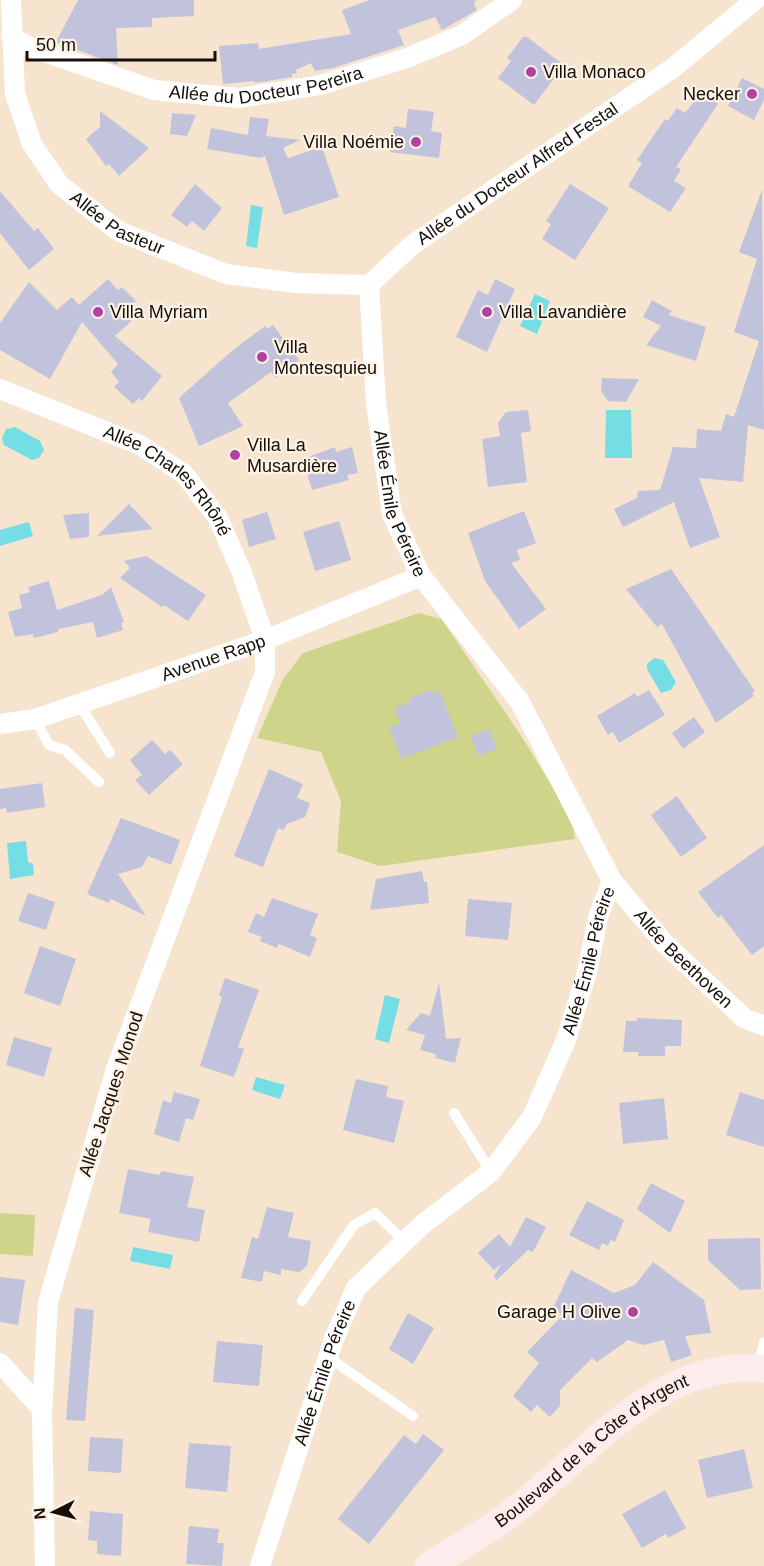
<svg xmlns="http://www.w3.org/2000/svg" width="764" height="1566" font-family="Arial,sans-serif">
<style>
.green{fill:#cfd48b}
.water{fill:#75dee5}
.building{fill:#c1c2db}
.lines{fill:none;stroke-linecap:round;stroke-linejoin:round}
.lane{stroke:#fff;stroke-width:10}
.street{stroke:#fff;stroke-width:20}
.secondary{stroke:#fceceb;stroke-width:28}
.poi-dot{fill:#b043a2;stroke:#fdf2e5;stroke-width:2}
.labels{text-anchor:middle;stroke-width:4.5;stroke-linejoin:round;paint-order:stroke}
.poi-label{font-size:18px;fill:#150f08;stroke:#fdf2e5;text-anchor:start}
.street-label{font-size:18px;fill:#150f08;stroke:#fdf2e5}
</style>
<rect width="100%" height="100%" fill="#f6e4cf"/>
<!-- green -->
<path class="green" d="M419,613L441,619L451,633L520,734L571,817L575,839L380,866L337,852L341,801L321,752L257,738L283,679L303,653Z
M0,1213L35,1215L33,1256L0,1254Z"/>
<!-- water -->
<path class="water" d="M251,205L263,207L257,248L246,246Z
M535,294L550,301L537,334L520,326Z
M606,410H631L632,458H605Z
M15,427L40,441L44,450L39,458L32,460L4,445L2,438L6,429Z
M29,522L33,536L0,546V530Z
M654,658L663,660L676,682L671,690L661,693L647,669V664Z
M26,841L28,862L33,864L34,875L10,879L7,843Z
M385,995L400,999L389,1043L375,1039Z
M256,1077L285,1085L280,1099L252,1090Z
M133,1247L173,1255L170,1269L130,1261Z"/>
<!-- building -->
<path class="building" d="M78,0H194V16L152,18V27L116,28L118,65L56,42Z
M370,0H476L474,5L477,10L442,30L435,17L398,30L404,45L333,68L315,71L311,63L296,70L297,73L292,74V77L255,83V81L223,84L219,46L258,43L259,49L351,34L342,10Z
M523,37H527L564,65L534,105L498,78L511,61L507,58Z
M742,78L764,89V100L754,120L728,106Z
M702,92L718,104L676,167L681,169L674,181L686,188L670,212L628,186L642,163L637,160L665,119L668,121L677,108L685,113Z
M408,109L434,112L431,131L442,133L439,158L390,152L394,126L406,128Z
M100,111L149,148L119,176L109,164L106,166L86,139L100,127Z
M172,113L196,115L187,136L170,134Z
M250,117L269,119L266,136L300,140L283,148L288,158L322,147L339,197L284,215L265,156L260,158L207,149L211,128L248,135Z
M195,184L222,208L204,231L192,221L187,227L171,215Z
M570,184L609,208L575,260L542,239L551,224L546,221Z
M762,190L764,430L748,425L743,482L699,478L720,537L690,548L674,502L623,527L614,509L637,498L638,491L660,490L673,447L696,448L697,429L721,431L726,414L734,417L759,341L734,332L757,259L739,252Z
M0,191L34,231L38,228L54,249L29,270L0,233Z
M108,279L118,290L122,287L136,301L132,305L139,314L115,336L162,376L142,401L139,398L133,404L114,387L119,382L111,372L118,364L82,322L50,379L0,350V323L29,282L57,310L72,297L79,305Z
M495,279L515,289L487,352L456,337L478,290L488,295Z
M652,300L672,311L669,315L706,327L696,361L646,345L661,326L643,317Z
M273,325L299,360L275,378L271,372L228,403L243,426L199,446L179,398L233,350L265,326L267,329Z
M602,378L639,379L626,402L608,401L601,391Z
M528,410L531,431L521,433L527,482L488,487L482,439L500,436L498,423L506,412Z
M335,447L336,452L352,447L358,473L347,475L349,480L312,490L303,459Z
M129,504L153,529L97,536Z
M524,511L536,543L517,550L520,560L511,563L546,609L519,629L485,581L468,533Z
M267,512L276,539L249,547L242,520Z
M89,513V537L70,539L63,515Z
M339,521L351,560L315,571L303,532Z
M146,556L206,595L188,621L164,605L162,607L120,578L130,568L124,561Z
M671,569L755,691L752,693L754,696L716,723L662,624L657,627L626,589Z
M49,581L57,610L102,595L111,587L124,622L121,623L123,630L97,638L93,622L58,629V632L34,638L33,634L15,637L8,612L22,608L19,595L30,592L28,587Z
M431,690L432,693L440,691L458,737L401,759L389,727L400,724L395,708L410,702L409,698Z
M649,690L665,715L619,743L613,732L608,735L597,716L635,693L637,697Z
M694,717L705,732L683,749L672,733Z
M489,729L497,749L479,756L471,736Z
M152,740L165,754L170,750L183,764L149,795L135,780L142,775L130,760Z
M269,769L303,784L297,798L310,803L305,817L287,824L284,830L278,828L263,867L234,856Z
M42,783L45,807L7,813L6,808L0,809V789Z
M677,796L707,838L681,857L651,815Z
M121,818L180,840L171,865L148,856L142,867L118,874L146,916L111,899L109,903L87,894Z
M764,845V946L752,955L721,915L718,918L698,892Z
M422,871L424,882H427L429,903L370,910L376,879Z
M28,893L55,902L46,930L18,921Z
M272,898L318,914L310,935L317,938L310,957L279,944L277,948L260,941L262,937L248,932L256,913L264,917Z
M468,899L512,903L508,940L465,936Z
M40,946L76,959L60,1006L24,993Z
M225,978L259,990L238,1047L244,1049L234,1077L200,1066L222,997L219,995Z
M439,983L446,1039L461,1038L455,1063L435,1058L436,1054L420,1050L425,1035L406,1030L421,1013L430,1016Z
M637,1018L682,1020L681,1046H665V1056H638L639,1052H623L626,1021H637Z
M14,1037L52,1048L44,1077L6,1065Z
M356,1079L388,1086L386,1097L404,1101L394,1143L343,1130Z
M174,1092L200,1099L193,1120L186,1118L179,1142L154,1134L163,1100L171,1103Z
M740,1092L764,1100V1147L726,1135Z
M664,1098L668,1139L623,1144L619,1103Z
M128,1169L160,1175L161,1171L194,1177L187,1207L205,1210L199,1242L148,1232L151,1219L119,1213Z
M651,1183L685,1201L670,1233L637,1209Z
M587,1201L624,1220L615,1242L611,1240L608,1246L602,1243L599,1250L569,1235Z
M267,1207L294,1213L288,1237L311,1241L307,1266L299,1272L281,1269V1275L264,1271L262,1282L241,1278L252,1237L258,1239Z
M526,1217L546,1227L533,1252L528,1250L497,1280L494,1277L501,1264L494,1270L478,1253L499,1234L510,1247Z
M760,1238L761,1289L740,1290L708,1260V1239Z
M653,1262L704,1300L711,1333L685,1336L692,1355L671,1362L664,1340L643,1345L628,1340L597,1362L592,1358L560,1390V1406L550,1417L537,1405L531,1412L513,1396L539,1363L527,1352L562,1316L554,1306L571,1270L614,1293L635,1285Z
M0,1277L25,1280L18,1325L0,1322Z
M75,1308L94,1310L85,1421L66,1420Z
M408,1313L434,1328L413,1364L389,1349Z
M217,1341L263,1345L259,1386L213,1382Z
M423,1434L444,1450L369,1544L338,1519L404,1435L416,1444Z
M90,1437L123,1439L121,1473L88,1471Z
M189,1443L231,1446L227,1492L185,1488Z
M744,1449L753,1488L707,1498L698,1460Z
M665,1490L686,1528L668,1538L666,1534L642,1548L622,1514Z
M90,1511L123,1514L121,1556L97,1554V1541L88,1540Z
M189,1526L219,1529L217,1543H224L222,1566L186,1564Z"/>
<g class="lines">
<!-- lane -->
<path class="lane" d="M79,704L110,753
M35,719L49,745L65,750L99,782
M454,1113L491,1172
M302,1301L354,1225L375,1213L404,1241
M328,1357L413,1416
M758,1368L764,1342"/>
<!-- street -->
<g class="street">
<path id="s1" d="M11,0L15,94L32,144L59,184L118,231L226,274L296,283L369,285"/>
<path id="s2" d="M11,37L30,47L154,90L239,98L320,85L407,58L462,35L512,0"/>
<path id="s3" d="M369,285L376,403L392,514L421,576L520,702L612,881L665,944L744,1018L764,1026"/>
<path id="s4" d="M369,285L412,245L673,68L755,0"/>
<path id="s5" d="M0,389L140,445L184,474L218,518L242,573L265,640V672L116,1069L48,1302L42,1415L45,1566"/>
<path id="s6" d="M0,724L35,719L265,640L421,576"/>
<path d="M0,1363L42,1409"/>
<path id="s7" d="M260,1566L334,1339L356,1288L423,1224L491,1172L532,1117L566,1040L587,972L599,914L612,881"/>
</g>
<!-- secondary -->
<path class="secondary" id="s8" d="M429,1566C456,1549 484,1533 510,1514C586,1457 658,1357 764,1369"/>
</g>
<!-- markers -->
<g class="poi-dot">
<circle cx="531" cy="72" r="6"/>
<circle cx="752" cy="94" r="6"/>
<circle cx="416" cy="142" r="6"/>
<circle cx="98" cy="312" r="6"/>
<circle cx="487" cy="312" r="6"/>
<circle cx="262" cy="357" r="6"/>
<circle cx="235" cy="455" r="6"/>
<circle cx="633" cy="1312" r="6"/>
</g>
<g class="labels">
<!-- poi labels -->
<g class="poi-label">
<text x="543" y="78">Villa Monaco</text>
<text x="740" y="100" text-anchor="end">Necker</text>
<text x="404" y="148" text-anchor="end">Villa Noémie</text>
<text x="110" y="318">Villa Myriam</text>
<text x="499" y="318">Villa Lavandière</text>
<text x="274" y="353">Villa<tspan x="274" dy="21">Montesquieu</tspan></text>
<text x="247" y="451">Villa La<tspan x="247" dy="21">Musardière</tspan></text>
<text x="621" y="1318" text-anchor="end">Garage H Olive</text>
</g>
<!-- street labels -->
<g class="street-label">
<text dy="6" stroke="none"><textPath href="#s2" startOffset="266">Allée du Docteur Pereira</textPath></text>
<text dy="6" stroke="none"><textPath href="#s4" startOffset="186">Allée du Docteur Alfred Festal</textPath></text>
<text dy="6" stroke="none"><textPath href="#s1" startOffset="266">Allée Pasteur</textPath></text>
<text dy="6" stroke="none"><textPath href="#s5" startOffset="195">Allée Charles Rhôné</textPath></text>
<text dy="6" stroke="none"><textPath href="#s3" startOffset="222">Allée Émile Péreire</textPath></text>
<text dy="6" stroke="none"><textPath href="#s6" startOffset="224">Avenue Rapp</textPath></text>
<text dy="6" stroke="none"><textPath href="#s3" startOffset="766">Allée Beethoven</textPath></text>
<text dy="6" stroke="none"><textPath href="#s7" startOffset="708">Allée Émile Péreire</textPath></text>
<text transform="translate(111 1094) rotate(-72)" y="6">Allée Jacques Monod</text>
<text dy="6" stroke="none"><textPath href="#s7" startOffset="204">Allée Émile Péreire</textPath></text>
<text dy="6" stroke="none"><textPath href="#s8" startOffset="200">Boulevard de la Côte d'Argent</textPath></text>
</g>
</g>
<!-- north arrow -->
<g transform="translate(54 1512) rotate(264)" stroke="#fdf2e5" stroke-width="4.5" paint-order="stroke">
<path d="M0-4.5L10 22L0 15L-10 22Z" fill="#150f08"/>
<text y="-9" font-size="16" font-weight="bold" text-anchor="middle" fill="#150f08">N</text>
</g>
<!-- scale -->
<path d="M27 51v9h188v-9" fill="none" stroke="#150f08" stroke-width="3"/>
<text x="36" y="51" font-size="18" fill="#150f08" stroke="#fdf2e5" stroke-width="4.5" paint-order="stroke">50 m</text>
</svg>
